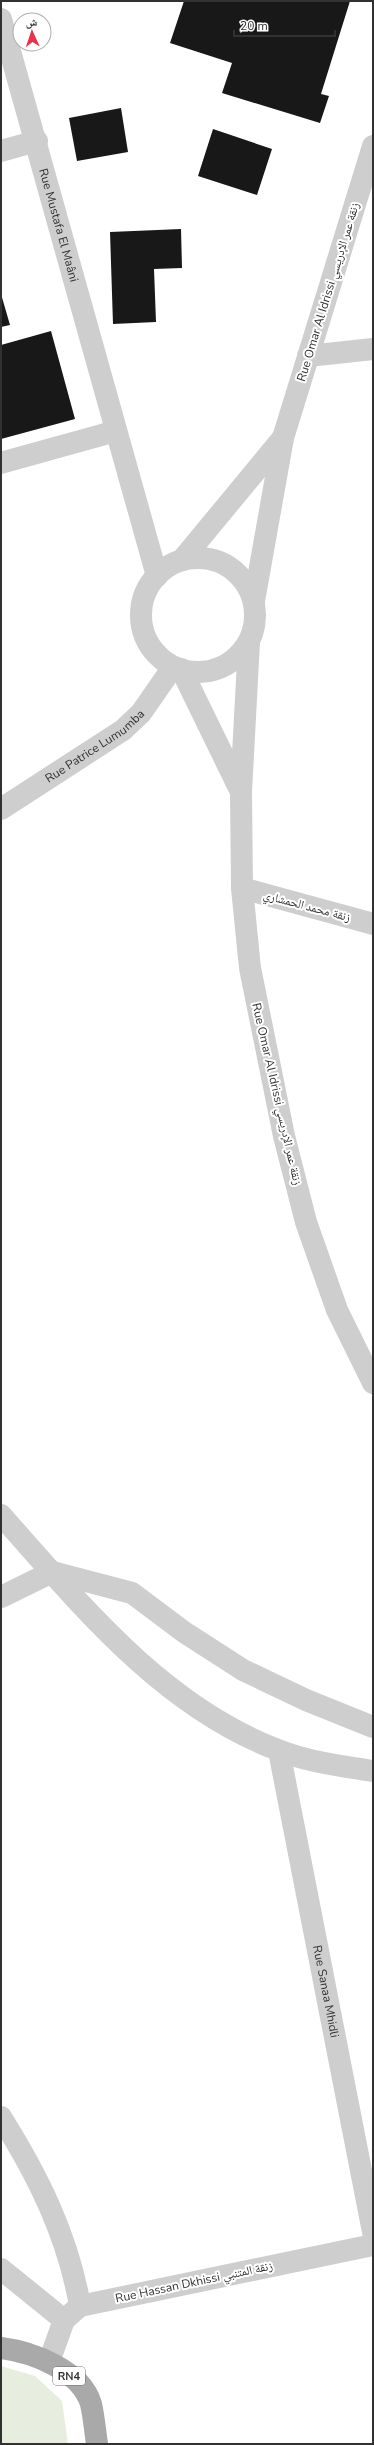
<svg xmlns="http://www.w3.org/2000/svg" width="374" height="2445" font-family="'Nunito Sans','Noto Naskh Arabic',sans-serif">
<style>
.green{fill:#e8eedf}
.building{fill:#181818}
.lines{fill:none;stroke-linecap:round;stroke-linejoin:round}
.minor{stroke:#cecece;stroke-width:22}
.major{stroke:#a9a9a9;stroke-width:22}
.labels{text-anchor:middle;stroke-width:4;stroke-linejoin:round;paint-order:stroke}
.shield{fill:#fff;stroke:#6f6f6f;stroke-width:1}
.shield-label{font-size:11px;font-weight:bold;fill:#313131}
.street-label{font-size:12px;fill:#313131;stroke:#fff}
</style>
<rect width="100%" height="100%" fill="#fff"/>
<!-- green -->
<path class="green" d="M1,2366L35,2376L62,2401L68,2444H1Z"/>
<!-- building -->
<path class="building" d="M184,1H350L321,94L329,96L320,123L222,93L232,63L170,43Z
M121,108L128,152L77,161L69,118Z
M213,129L272,149L257,195L198,176Z
M181,229L182,268L154,269L156,322L113,324L110,232Z
M1,294L10,325L1,327Z
M51,331L75,419L1,439V345Z"/>
<g class="lines">
<!-- minor -->
<g class="minor">
<path id="s1" d="M1,19L157,576"/>
<path d="M1,151L37,141"/>
<path d="M308,356L373,349"/>
<path d="M1,463L116,431"/>
<circle cx="198" cy="615" r="57"/>
<path d="M182,560L282,439"/>
<path d="M254,601L283,438L373,146"/>
<path d="M249,642L241,792L242,888L250,968L284,1136L306,1222L337,1310L373,1383"/>
<path d="M181,669L240,790"/>
<path id="s2" d="M1,809L123,730L141,713L173,667"/>
<path d="M242,888L373,924"/>
<path d="M1,1515C81,1605 162,1706 278,1750C308,1762 342,1766 373,1771"/>
<path d="M1,1597L52,1572L132,1593L184,1632L243,1670L306,1700L373,1727"/>
<path id="s3" d="M279,1751L373,2232"/>
<path d="M1,2117C38,2176 68,2236 80,2306"/>
<path d="M1,2269L64,2320"/>
<path d="M49,2362L64,2320L80,2306L373,2245"/>
</g>
<!-- major -->
<path class="major" d="M1,2348C32,2352 81,2370 91,2404C94,2417 95,2431 97,2444"/>
</g>
<g class="labels">
<!-- shield labels -->
<rect class="shield" x="53" y="2367" width="32" height="18" rx="3"/>
<g class="shield-label">
<text x="69" y="2380">RN4</text>
</g>
<!-- street labels -->
<g class="street-label">
<text dy="4" stroke="none"><textPath href="#s1" startOffset="214">Rue Mustafa El Maâni</textPath></text>
<text transform="translate(328 292) rotate(-73)" y="4">Rue Omar Al Idrissi زنقة عمر الإدريسي</text>
<text dy="4" stroke="none"><textPath href="#s2" startOffset="113">Rue Patrice Lumumba</textPath></text>
<text transform="translate(307 906) rotate(15)" y="4">زنقة محمد الحمشاري</text>
<text transform="translate(277 1094) rotate(77)" y="4">Rue Omar Al Idrissi زنقة عمر الإدريسي</text>
<text dy="4" stroke="none"><textPath href="#s3" startOffset="245">Rue Sanaa Mhidli</textPath></text>
<text transform="translate(194 2282) rotate(-12)" y="4">Rue Hassan Dkhissi زنقة المتنبي</text>
</g>
</g>
<!-- border -->
<rect width="374" height="2445" fill="none" stroke="#313131" stroke-width="4"/>
<!-- north arrow -->
<g transform="translate(32 32) rotate(357)"><circle r="19" fill="#ffffff" stroke="#adadad"/>
<path d="M0-3L7 15L0 10L-7 15Z" fill="#e9324b"/>
<text y="-6" font-size="11" font-weight="bold" text-anchor="middle" fill="#313131">ش</text>
</g>
<!-- scale -->
<path d="M234 30v6h101v-6" fill="none" stroke="#313131" stroke-width="2"/>
<text x="240" y="30" font-size="12" fill="#313131" stroke="#ffffff" stroke-width="3" paint-order="stroke">20 m</text>
</svg>
